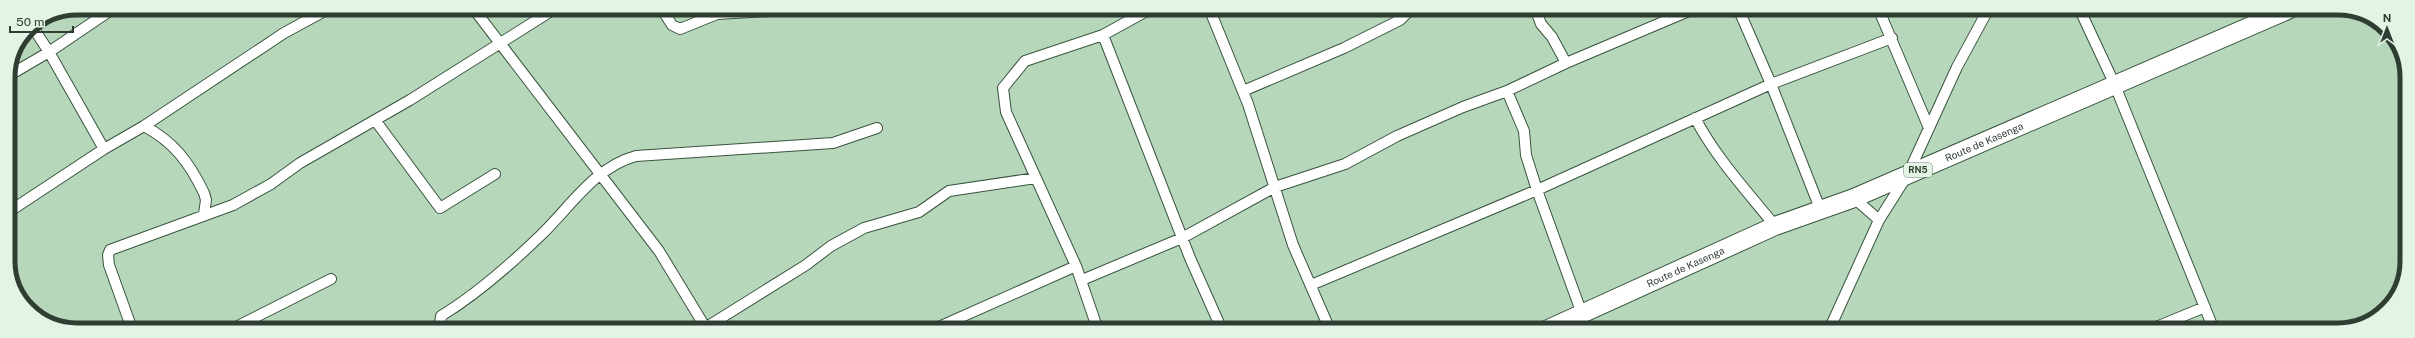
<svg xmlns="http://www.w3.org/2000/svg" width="2415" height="338" font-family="'Public Sans',sans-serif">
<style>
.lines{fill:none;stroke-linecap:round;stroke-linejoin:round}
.street-casing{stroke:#38543d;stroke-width:12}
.highway-casing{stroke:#38543d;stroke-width:20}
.street{stroke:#fff;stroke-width:10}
.highway{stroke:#fff;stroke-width:18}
.labels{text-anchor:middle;stroke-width:3;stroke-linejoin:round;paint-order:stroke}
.shield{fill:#e3f3e5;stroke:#667468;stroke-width:1}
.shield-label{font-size:9px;font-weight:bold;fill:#303d32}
.street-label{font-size:10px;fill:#303d32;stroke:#e3f3e5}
.rim{fill:none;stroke:#303d32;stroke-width:5}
</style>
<rect width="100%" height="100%" fill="#b7d7bb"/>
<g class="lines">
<defs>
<path id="street" d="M473,8L659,251L707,330
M661,8L672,25L680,29L717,14L820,8
M1209,8L1248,104L1293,245L1330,330
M1535,8L1541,24L1552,37L1566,63
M1738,8L1771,84L1821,211
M1878,8L1929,128
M2079,8L2114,83L2214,330
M32,26L49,52L104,149
M1103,35L1190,258L1222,330
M8,76L49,52L114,8
M1243,91L1344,48L1400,20L1412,8
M1695,118C1716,158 1747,191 1775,226
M375,120L440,208L495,174
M144,126C174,142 189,162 204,193L206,200L204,214
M1854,198L1879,220
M10,211L104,149L144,126L284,33L330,8
M1082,280L1182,238L1275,187L1345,164L1397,136L1463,107L1507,91
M1311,285L1537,190L1771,84L1892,38
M1582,314L1537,190L1526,155L1524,131L1507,91L1566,63L1696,8
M705,328L806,265L831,246L864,228L919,212L949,191L1036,178
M132,329L109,265L108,255L110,250L233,205L271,184L300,163L410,100L556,8
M232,329L331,279
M442,330L440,324L441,316C477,294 511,264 541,235C571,206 595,167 636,156L833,143L877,128
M932,330L1076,266
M1098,330L1076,266L1006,112L1003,88L1025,61L1103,35L1152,8
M1829,330L1879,220L1908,174L1957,67L1989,8
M2149,330L2205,307"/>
<g id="highway">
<path id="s1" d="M1546,330L1775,226L1854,198L2290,9"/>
</g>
</defs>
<!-- street casing -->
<use href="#street" class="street-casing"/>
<!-- highway casing -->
<use href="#highway" class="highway-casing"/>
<!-- street -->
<use href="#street" class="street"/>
<!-- highway -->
<use href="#highway" class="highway"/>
</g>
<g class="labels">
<!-- shield labels -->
<rect class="shield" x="1904" y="163" width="28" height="14" rx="3"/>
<g class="shield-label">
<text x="1918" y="173">RN5</text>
</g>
<!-- street labels -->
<g class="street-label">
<text dy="4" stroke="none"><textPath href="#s1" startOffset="477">Route de Kasenga</textPath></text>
<text dy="4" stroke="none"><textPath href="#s1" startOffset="153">Route de Kasenga</textPath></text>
</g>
</g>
<!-- crop -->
<path d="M0 0H2415V338H0ZM77 15H2338A62 62 0 0 1 2400 77V261A62 62 0 0 1 2338 323H77A62 62 0 0 1 15 261V77A62 62 0 0 1 77 15Z" fill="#e3f3e5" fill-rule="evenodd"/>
<path class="rim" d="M77 15H2338A62 62 0 0 1 2400 77V261A62 62 0 0 1 2338 323H77A62 62 0 0 1 15 261V77A62 62 0 0 1 77 15Z"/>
<!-- north arrow -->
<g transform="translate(2387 28)" stroke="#e3f3e5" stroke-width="3" paint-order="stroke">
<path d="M0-3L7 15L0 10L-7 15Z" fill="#303d32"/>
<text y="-6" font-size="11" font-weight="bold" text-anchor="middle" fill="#303d32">N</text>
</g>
<!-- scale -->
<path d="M10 26v6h63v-6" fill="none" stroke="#303d32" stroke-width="2"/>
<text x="16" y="26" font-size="12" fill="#303d32" stroke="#e3f3e5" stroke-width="3" paint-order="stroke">50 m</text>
</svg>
